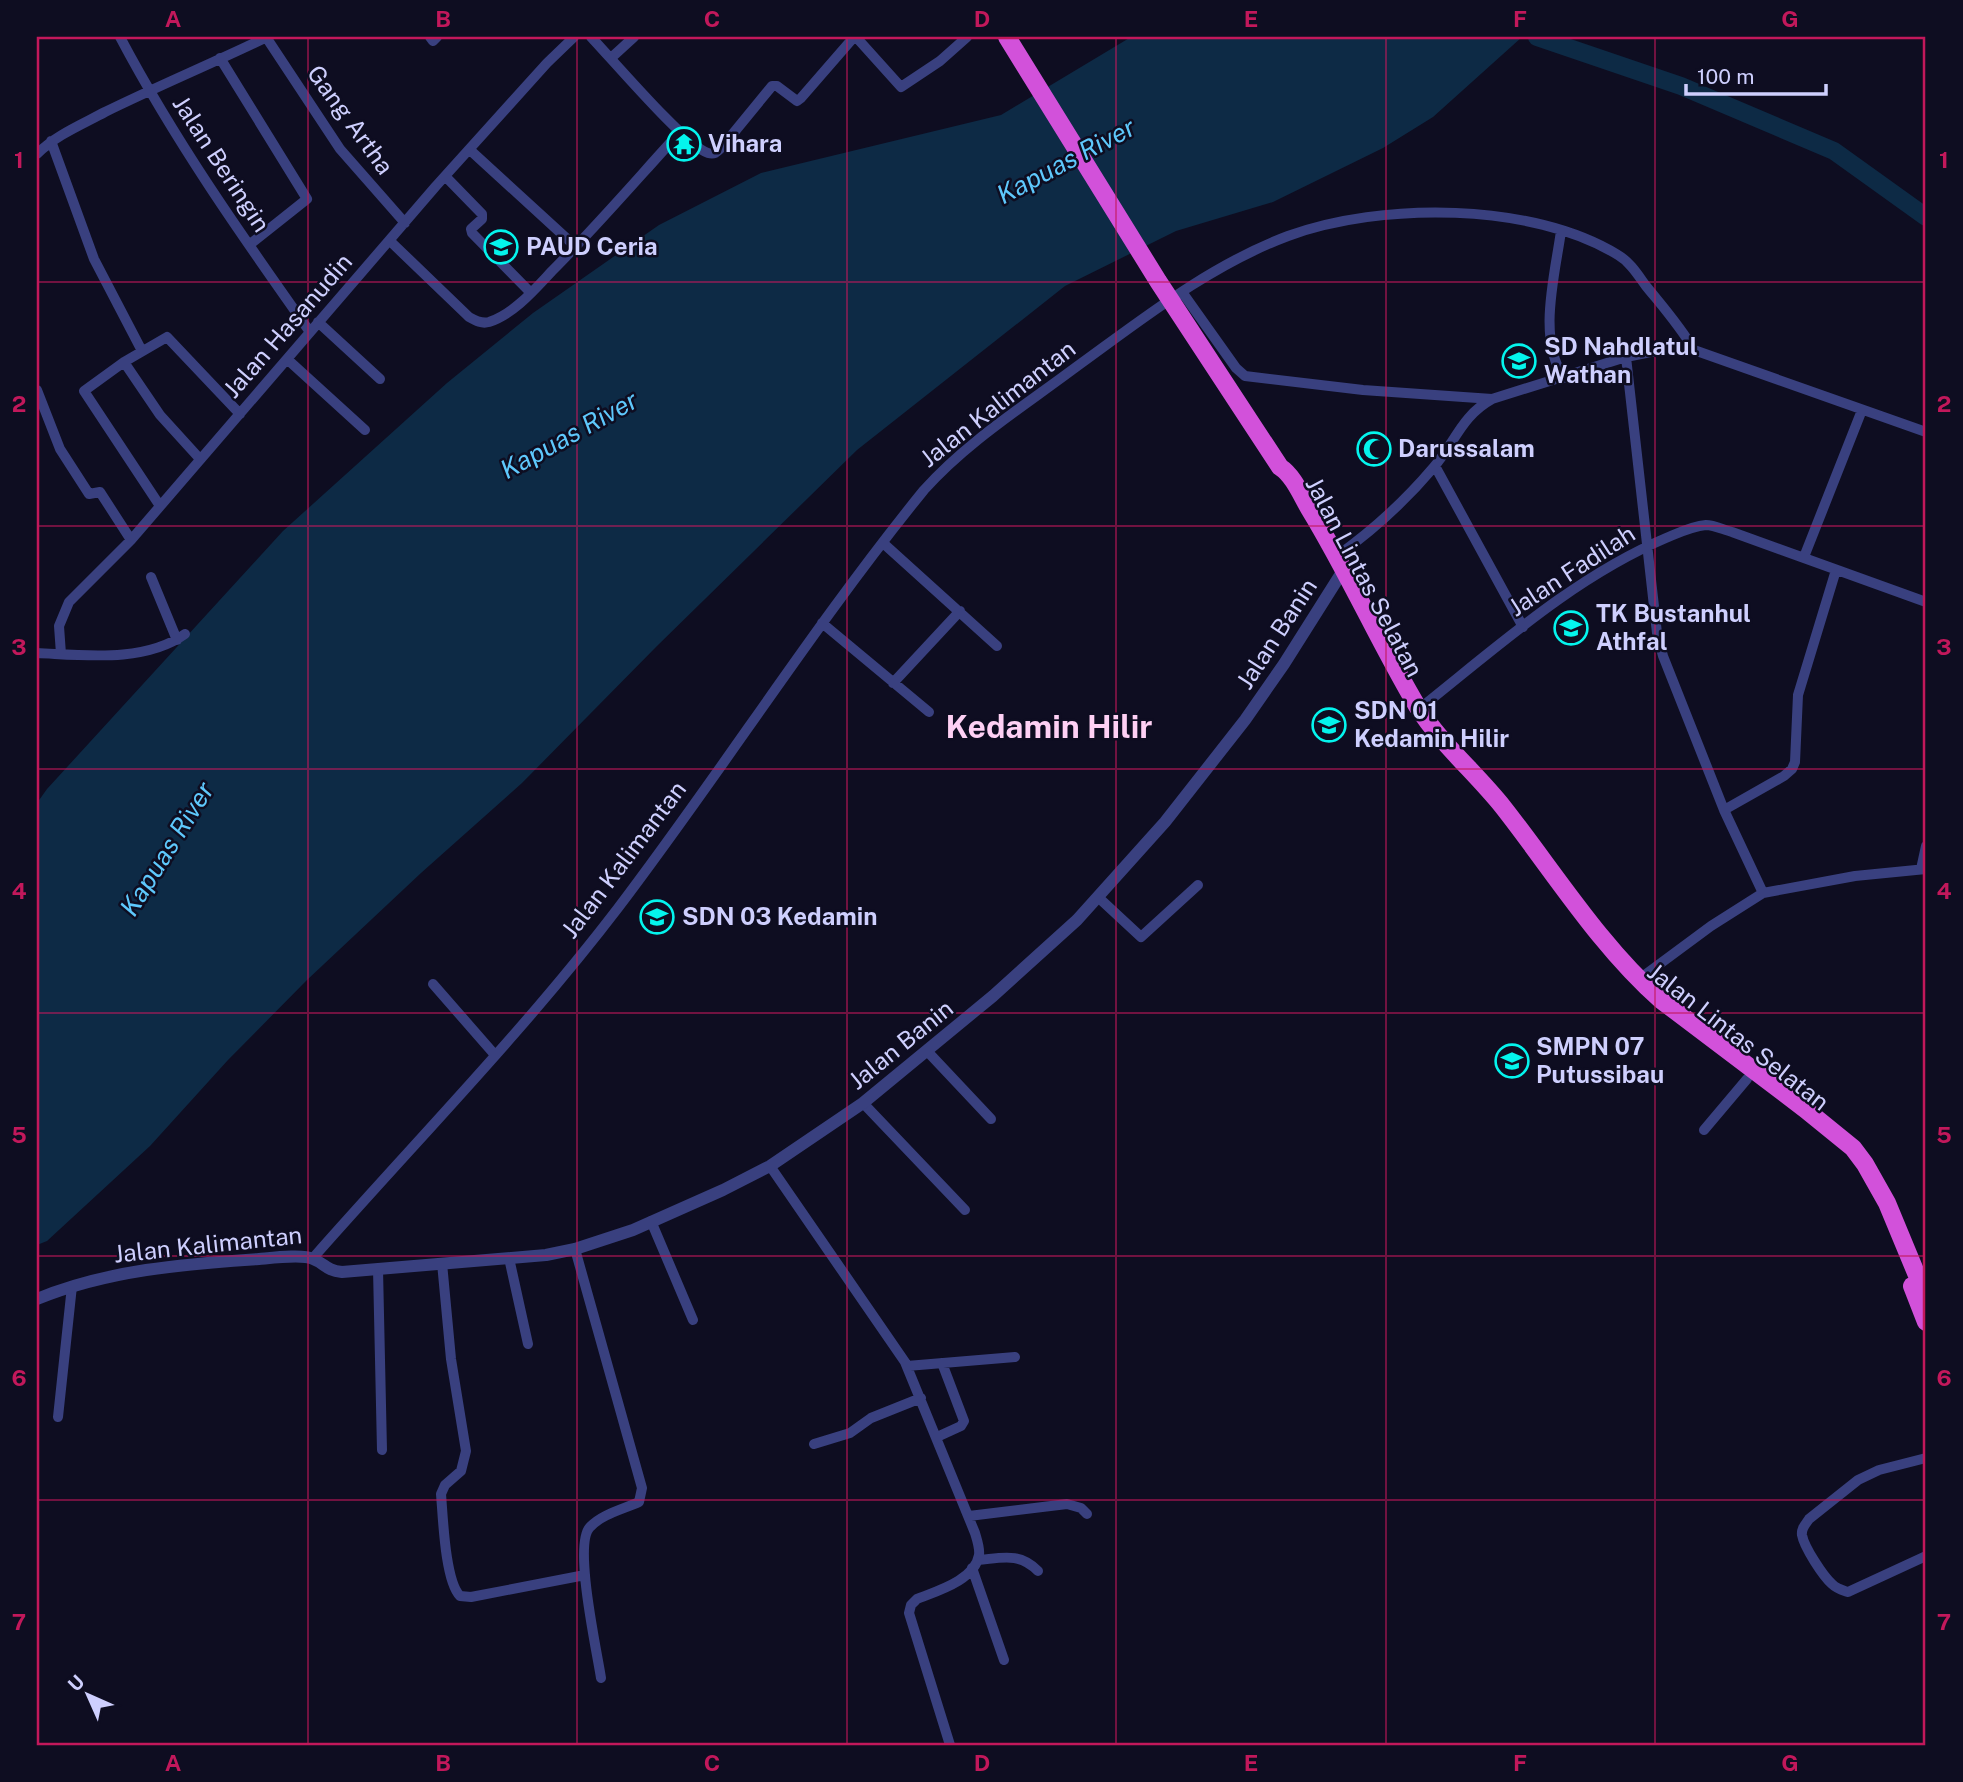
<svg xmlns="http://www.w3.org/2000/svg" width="1963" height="1782" font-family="'Public Sans',sans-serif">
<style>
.water{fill:#0d2a45}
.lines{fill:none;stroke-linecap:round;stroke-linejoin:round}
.river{stroke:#0d2a45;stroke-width:18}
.minor{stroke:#39407f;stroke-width:10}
.tertiary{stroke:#39407f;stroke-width:12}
.trunk{stroke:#d251da;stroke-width:18}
.grid{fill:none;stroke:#c2185b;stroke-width:2;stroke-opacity:0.55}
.labels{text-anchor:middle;stroke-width:5;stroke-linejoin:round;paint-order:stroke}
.street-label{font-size:24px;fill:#cecffe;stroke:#0e0d21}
.poi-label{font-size:24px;font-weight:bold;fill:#cecffe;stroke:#0e0d21;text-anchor:start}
.water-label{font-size:26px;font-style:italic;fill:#5ec8fc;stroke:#0e0d21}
.district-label{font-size:32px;font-weight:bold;fill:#fed0f4;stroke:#0e0d21}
.neatline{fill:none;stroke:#c2185b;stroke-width:2.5}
.grid-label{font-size:23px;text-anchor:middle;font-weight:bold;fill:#c2185b}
</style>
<rect width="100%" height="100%" fill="#0e0d21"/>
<!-- water -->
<path class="water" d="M1131,37H1522L1433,117L1383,148L1273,202L1176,231L1065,286L857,450L657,646L522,783L421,873L307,980L228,1060L150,1146L47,1241L37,1245V803L47,789L283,531L447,383L533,313L659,225L761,173L1001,115Z"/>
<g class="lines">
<!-- river -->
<path class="river" d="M1537,37L1681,86L1834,151L1926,217"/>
<!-- minor -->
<path class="minor" d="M120,37C175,141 242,236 310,332
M266,37L340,149L405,223
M430,37L433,41L437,37
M591,37C611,58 687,147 708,153C715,155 717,152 722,147L772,86H777L797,101L801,98L854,37
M856,37L901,87L940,61L967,37
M220,58L307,199L249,245
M611,58L634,37
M51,141L94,259L142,351
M470,150L576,247
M37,154C56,135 81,125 105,112C158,86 213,63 267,37
M445,176L482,214V219L471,229L472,233L531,293
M1561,231C1555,275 1537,339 1564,378
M390,241L469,317C476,321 482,324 489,322C514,314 535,289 552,271C597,226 638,178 681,131
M1182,292L1236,368L1245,376L1363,390L1492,399
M318,322L380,379
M1626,357L1657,633L1663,656L1724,810L1763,893
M287,359L365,430
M124,362L160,415L200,459
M37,390L60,449L89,494L100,492L131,540
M1435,466L1523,627
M160,506L84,391L124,362L167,337L240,414
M883,543L997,646
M1337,556C1372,531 1405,501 1433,468C1455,443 1461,416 1492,399L1626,357L1666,349L1694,350L1926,432
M1804,557L1862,410
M151,577L177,640
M822,623L929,712
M37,653C83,655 145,663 185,634
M61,654L59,626L69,602L131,540L436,186L547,63L574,37
M893,683L960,611
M1419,709C1496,648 1574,577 1666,538C1678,533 1692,526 1706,525C1714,525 1724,530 1732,532L1926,602
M1724,810L1784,776L1792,769L1795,762L1798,695L1836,570
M1921,869L1926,846
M1099,898L1141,937L1198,885
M1638,980L1711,926L1763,893L1855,876L1926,869
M433,984L495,1055
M927,1051L991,1119
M863,1103L965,1210
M1704,1130L1747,1079
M770,1166L905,1362L975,1533C977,1540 980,1548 979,1555C975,1580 937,1591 917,1599L911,1605L909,1613L950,1745
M651,1221L693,1320
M575,1249L642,1488L639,1502C624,1509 602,1514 590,1527C573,1544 597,1651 601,1678
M313,1258C415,1142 524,1031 618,908C723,770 815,624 924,490C966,443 1021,408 1072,370C1140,321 1208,266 1288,236C1381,202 1532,202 1618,255C1630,262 1638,275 1646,286C1663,307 1680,326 1694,350
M509,1258L528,1344
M442,1263L451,1359L466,1451L461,1471L445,1485L441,1494C443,1517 445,1581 460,1596L471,1597L585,1575
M378,1269L382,1450
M907,1366L1015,1357
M58,1417L72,1286
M937,1437L961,1426L964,1421L942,1363
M814,1444L850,1433L871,1418L921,1398
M1926,1458L1879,1470L1858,1480L1809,1519C1806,1524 1801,1528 1802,1535C1804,1547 1823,1576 1832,1584C1837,1589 1842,1590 1848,1592L1926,1556
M969,1516L1067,1504L1081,1508L1087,1514
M978,1560C1002,1558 1019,1552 1038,1571
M972,1568L1004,1660"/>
<!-- tertiary -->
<path class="tertiary" d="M37,1299C107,1270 184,1264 259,1259C271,1258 303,1254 313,1259C326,1264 325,1270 342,1272L546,1255L575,1249L633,1230L723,1190L770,1166L863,1103L993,996L1077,920L1165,822L1245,720L1284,664L1344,569"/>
<!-- trunk -->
<path class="trunk" d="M1007,37L1158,281L1280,467C1294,476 1302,497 1310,510C1349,574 1379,642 1417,706C1440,743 1476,773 1503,807C1554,872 1599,945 1661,1000L1805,1109L1853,1148L1865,1164L1887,1203L1926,1297
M1912,1286L1926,1322"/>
</g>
<!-- grid -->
<path class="grid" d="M308,37V1745M577,37V1745M847,37V1745M1116,37V1745M1386,37V1745M1655,37V1745M37,282H1926M37,526H1926M37,769H1926M37,1013H1926M37,1256H1926M37,1500H1926"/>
<!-- icons -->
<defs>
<symbol id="temple-ring" viewBox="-11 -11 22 22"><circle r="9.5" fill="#0e0d21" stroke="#04f4ed" stroke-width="1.5"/><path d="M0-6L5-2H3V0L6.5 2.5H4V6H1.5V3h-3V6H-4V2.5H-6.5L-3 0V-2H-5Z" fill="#04f4ed"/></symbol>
<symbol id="school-ring" viewBox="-11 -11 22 22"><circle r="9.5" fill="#0e0d21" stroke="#04f4ed" stroke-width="1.5"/><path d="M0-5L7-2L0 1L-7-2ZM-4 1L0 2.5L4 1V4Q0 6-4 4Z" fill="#04f4ed"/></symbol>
<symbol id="mosque-ring" viewBox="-11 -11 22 22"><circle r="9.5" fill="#0e0d21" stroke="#04f4ed" stroke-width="1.5"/><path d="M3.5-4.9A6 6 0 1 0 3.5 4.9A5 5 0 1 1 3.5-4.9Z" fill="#04f4ed"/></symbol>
</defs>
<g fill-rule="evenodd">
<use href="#temple-ring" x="665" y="125" width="38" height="38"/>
<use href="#school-ring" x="482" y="228" width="38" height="38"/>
<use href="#school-ring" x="1500" y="342" width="38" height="38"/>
<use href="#mosque-ring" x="1355" y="430" width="38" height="38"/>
<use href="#school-ring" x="1552" y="609" width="38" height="38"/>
<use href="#school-ring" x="1310" y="706" width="38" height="38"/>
<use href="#school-ring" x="638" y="898" width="38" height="38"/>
<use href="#school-ring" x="1493" y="1042" width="38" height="38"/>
</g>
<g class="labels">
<!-- street labels -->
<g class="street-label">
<text transform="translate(350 120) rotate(54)" y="8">Gang Artha</text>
<text transform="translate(221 164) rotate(57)" y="8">Jalan Beringin</text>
<text transform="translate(288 326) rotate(-49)" y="8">Jalan Hasanudin</text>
<text transform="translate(998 404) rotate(-38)" y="8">Jalan Kalimantan</text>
<text transform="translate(1572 571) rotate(-33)" y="8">Jalan Fadilah</text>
<text transform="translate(1364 577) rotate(62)" y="8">Jalan Lintas Selatan</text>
<text transform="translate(1277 634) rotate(-57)" y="8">Jalan Banin</text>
<text transform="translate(624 860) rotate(-53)" y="8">Jalan Kalimantan</text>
<text transform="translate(1738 1037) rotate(38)" y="8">Jalan Lintas Selatan</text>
<text transform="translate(901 1045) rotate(-39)" y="8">Jalan Banin</text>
<text transform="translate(208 1245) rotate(-6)" y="8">Jalan Kalimantan</text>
</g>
<!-- poi labels -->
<g class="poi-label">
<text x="708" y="152">Vihara</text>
<text x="526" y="255">PAUD Ceria</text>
<text x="1544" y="355">SD Nahdlatul<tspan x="1544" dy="28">Wathan</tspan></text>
<text x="1398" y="457">Darussalam</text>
<text x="1596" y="622">TK Bustanhul<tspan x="1596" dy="28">Athfal</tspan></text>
<text x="1354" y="719">SDN 01<tspan x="1354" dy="28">Kedamin Hilir</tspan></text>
<text x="682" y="925">SDN 03 Kedamin</text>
<text x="1536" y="1055">SMPN 07<tspan x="1536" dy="28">Putussibau</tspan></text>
</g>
<!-- water labels -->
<g class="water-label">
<text transform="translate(1066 161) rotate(-28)" y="9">Kapuas River</text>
<text transform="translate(569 435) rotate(-29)" y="9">Kapuas River</text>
<text transform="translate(167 849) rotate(-58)" y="9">Kapuas River</text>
</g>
<!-- district labels -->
<g class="district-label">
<text x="1049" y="738">Kedamin Hilir</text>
</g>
</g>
<!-- border -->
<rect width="1963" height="1782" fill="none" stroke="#0e0d21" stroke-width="77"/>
<!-- north arrow -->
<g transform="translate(88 1695) rotate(315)" stroke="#0e0d21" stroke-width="5" paint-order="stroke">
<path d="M0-5L12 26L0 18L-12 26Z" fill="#cecffe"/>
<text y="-10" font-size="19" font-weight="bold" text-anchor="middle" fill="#cecffe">U</text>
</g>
<!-- scale -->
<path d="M1686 84v10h140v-10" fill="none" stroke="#cecffe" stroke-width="3.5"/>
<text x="1697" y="84" font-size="21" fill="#cecffe" stroke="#0e0d21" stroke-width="5" paint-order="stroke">100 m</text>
<rect x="38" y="38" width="1886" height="1706" class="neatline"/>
<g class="grid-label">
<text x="173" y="27">A</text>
<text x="443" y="27">B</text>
<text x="712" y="27">C</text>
<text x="982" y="27">D</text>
<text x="1251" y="27">E</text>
<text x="1520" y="27">F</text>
<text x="1790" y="27">G</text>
<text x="19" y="168">1</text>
<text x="1944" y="168">1</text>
<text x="19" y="412">2</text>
<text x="1944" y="412">2</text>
<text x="19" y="655">3</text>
<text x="1944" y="655">3</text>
<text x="19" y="899">4</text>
<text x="1944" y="899">4</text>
<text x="19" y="1143">5</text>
<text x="1944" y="1143">5</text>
<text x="19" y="1386">6</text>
<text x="1944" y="1386">6</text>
<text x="19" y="1630">7</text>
<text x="1944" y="1630">7</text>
<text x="173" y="1771">A</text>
<text x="443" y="1771">B</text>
<text x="712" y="1771">C</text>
<text x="982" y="1771">D</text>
<text x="1251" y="1771">E</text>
<text x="1520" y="1771">F</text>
<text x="1790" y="1771">G</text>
</g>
</svg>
